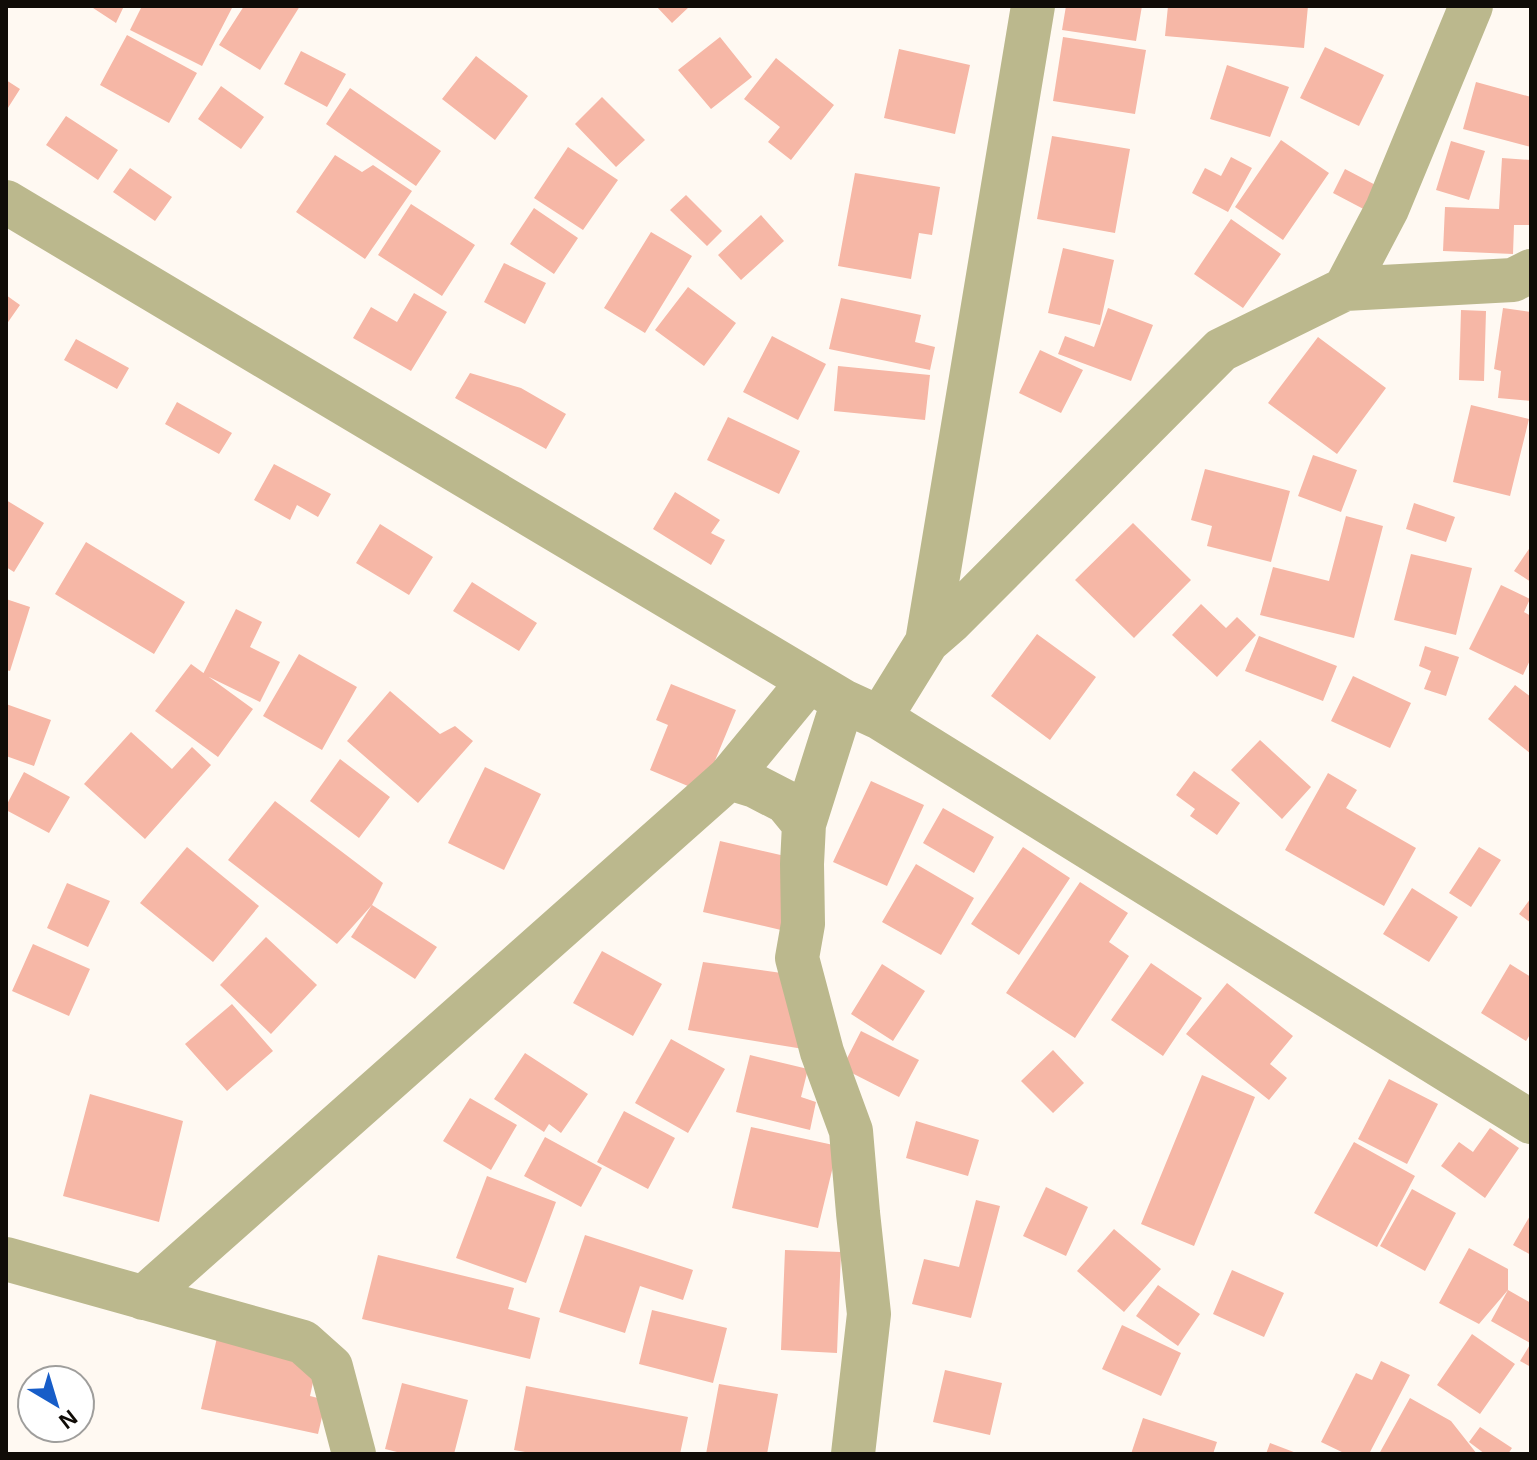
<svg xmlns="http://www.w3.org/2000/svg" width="1537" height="1460" font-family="Helvetica,sans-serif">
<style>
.building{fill:#f6b7a6}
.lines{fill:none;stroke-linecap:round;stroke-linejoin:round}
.minor{stroke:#bbb88d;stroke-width:44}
</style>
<rect width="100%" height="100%" fill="#fff9f2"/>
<!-- building -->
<path class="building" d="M90,6H124L116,23Z
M142,6H233L202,66L130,30Z
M244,6H300L260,70L219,45Z
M656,6H690L672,23Z
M1066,6H1142L1136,41L1062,30Z
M1168,6H1308L1304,48L1165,36Z
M127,35L197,73L169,123L100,85Z
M720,37L752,77L711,109L678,70Z
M1063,37L1146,50L1135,114L1053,101Z
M1325,47L1384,75L1359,126L1300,98Z
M899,49L970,65L955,134L884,118Z
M301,51L346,74L327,107L284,84Z
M476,56L528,96L495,140L442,99Z
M776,58L834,105L791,160L768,142L780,127L744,99Z
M1227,65L1289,87L1270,137L1210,119Z
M6,80L20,89L6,111Z
M1476,82L1531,97V147L1463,129Z
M221,86L264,117L241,149L198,119Z
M350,88L441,151L416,186L326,124Z
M602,97L645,140L616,167L575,124Z
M66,116L118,150L98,180L46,145Z
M1052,136L1130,149L1115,233L1037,219Z
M1281,140L1329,173L1283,240L1235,207Z
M1451,141L1485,151L1469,200L1436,190Z
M568,147L618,180L583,230L534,198Z
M335,155L362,172L373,165L412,191L365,259L296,212Z
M1231,157L1252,168L1228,212L1192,193L1205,168L1221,176Z
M1502,158L1531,160V225H1514L1513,254L1443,251L1445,207L1499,209Z
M130,168L172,197L155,221L113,192Z
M1345,169L1385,190L1373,214L1333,193Z
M855,173L940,187L932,235L919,233L911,279L838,266Z
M686,195L722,231L707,246L670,210Z
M411,204L475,245L442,296L378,255Z
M534,208L578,238L554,274L510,244Z
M761,215L784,241L741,280L718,255Z
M1231,219L1281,254L1243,308L1194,274Z
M651,232L692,256L645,333L604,308Z
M1063,248L1114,260L1100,325L1048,313Z
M504,263L546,283L525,324L484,302Z
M688,287L736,323L704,366L655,330Z
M414,293L447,312L411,371L353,338L371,307L397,322Z
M6,295L20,305L6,325Z
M841,298L921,315L915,342L935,347L930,370L829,349Z
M1108,308L1153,325L1131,381L1058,354L1065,336L1094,347Z
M1503,308L1531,312V401L1498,398L1501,371L1494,369Z
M1461,310L1486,311L1484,381L1459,380Z
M772,336L826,364L798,420L743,392Z
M1318,337L1386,388L1337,454L1268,403Z
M76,339L129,368L117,389L64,360Z
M1040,350L1083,370L1061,413L1019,393Z
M838,366L930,375L925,420L834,411Z
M470,373L521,388L566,414L546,449L455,398Z
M177,402L232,433L219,454L165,424Z
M1471,405L1529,419L1510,496L1453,482Z
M728,417L800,451L779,494L707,460Z
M1313,455L1357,470L1341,512L1298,496Z
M274,464L331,494L318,517L297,505L290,520L254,500Z
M1205,469L1290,491L1271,562L1207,546L1212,526L1191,520Z
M675,492L720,520L711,533L725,540L711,565L653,529Z
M6,500L44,523L14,572L6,567Z
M1414,503L1455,517L1446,542L1406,529Z
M1346,516L1383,526L1354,638L1260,615L1273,567L1329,581Z
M1133,523L1191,580L1134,638L1075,580Z
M380,524L433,557L409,595L356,563Z
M86,542L185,602L154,654L55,594Z
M1531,546V582L1514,571Z
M1411,554L1472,568L1456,635L1394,620Z
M472,582L537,623L519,651L453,611Z
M1501,585L1530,599L1524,612L1531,616V658L1523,675L1469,649Z
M6,599L30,607L10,671L6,670Z
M1201,604L1226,628L1237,617L1256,635L1217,677L1172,635Z
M236,609L262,622L250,647L280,662L260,702L203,674Z
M1037,634L1096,677L1050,740L991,696Z
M1259,636L1337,666L1323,701L1245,671Z
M1425,646L1459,657L1446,696L1424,689L1431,671L1419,666Z
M299,654L357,687L322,750L263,716Z
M191,664L253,709L218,757L155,711Z
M1353,676L1411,703L1390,748L1331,721Z
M671,684L736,710L702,792L650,770L668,725L656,720Z
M1515,685L1531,697V754L1488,719Z
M390,691L440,734L455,726L473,741L418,803L347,741Z
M6,704L51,720L34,766L6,756Z
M131,732L172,769L192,747L211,765L145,839L84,784Z
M1260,740L1311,787L1282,819L1231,770Z
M340,759L390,797L359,838L310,801Z
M485,767L541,794L504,870L448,843Z
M1194,771L1240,803L1217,835L1190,816L1195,809L1176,795Z
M24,772L70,797L49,833L6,810V806Z
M1328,773L1357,790L1346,808L1416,848L1384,906L1285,850Z
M871,781L924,805L887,886L833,862Z
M275,801L383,883L372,905L337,944L228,860Z
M943,808L994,837L974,873L923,843Z
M720,841L798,859L781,930L703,912Z
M187,847L259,906L213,962L140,903Z
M1023,847L1070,878L1019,955L971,924Z
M1479,847L1501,860L1471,907L1449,893Z
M916,864L974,898L941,955L882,922Z
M1080,882L1128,913L1109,942L1129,956L1075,1038L1006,993Z
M67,883L110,901L88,947L47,928Z
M1412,888L1458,917L1429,962L1383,934Z
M1531,898V923L1519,914Z
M372,905L437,947L415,979L351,937Z
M266,937L317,985L271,1034L220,985Z
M33,944L90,969L69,1016L12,991Z
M602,951L662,984L633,1036L573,1003Z
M703,962L803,976L822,1052L688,1030Z
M1151,963L1202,998L1163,1056L1111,1020Z
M882,964L925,991L893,1041L851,1014Z
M1510,964L1531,977V1033L1526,1041L1481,1013Z
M1227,983L1293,1036L1270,1064L1287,1078L1269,1100L1186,1034Z
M232,1004L273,1051L227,1091L185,1044Z
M861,1031L919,1060L899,1097L842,1068Z
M671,1039L725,1069L688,1133L635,1103Z
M1053,1050L1084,1083L1053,1113L1021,1081Z
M525,1053L588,1094L561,1133L549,1124L544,1132L494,1099Z
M750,1055L808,1069L801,1097L816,1102L810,1130L736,1112Z
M1202,1075L1255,1097L1194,1246L1141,1224Z
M1389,1079L1438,1104L1407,1164L1358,1139Z
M90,1094L183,1121L159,1222L63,1196Z
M470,1098L517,1125L491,1170L443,1141Z
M624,1111L675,1138L648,1189L597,1162Z
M916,1121L979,1140L968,1176L906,1158Z
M751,1127L838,1146L818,1228L732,1208Z
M1490,1128L1519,1148L1485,1198L1441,1166L1459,1142L1473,1152Z
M545,1137L602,1168L581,1207L524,1176Z
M1354,1142L1415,1176L1377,1247L1314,1213Z
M487,1176L556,1202L526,1283L456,1258Z
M1046,1187L1088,1207L1066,1256L1023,1236Z
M1412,1189L1456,1213L1425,1271L1380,1246Z
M976,1200L1000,1206L971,1318L912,1304L924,1259L959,1267Z
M1531,1214V1255L1513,1245Z
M1114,1229L1161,1269L1124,1312L1077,1271Z
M585,1235L693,1270L683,1300L640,1286L625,1333L559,1312Z
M1469,1248L1508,1269V1290L1479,1324L1439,1303Z
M785,1250L841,1252L837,1353L781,1350Z
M378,1255L514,1288L508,1309L540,1318L530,1359L362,1319Z
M1232,1270L1284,1293L1264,1337L1213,1314Z
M1158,1285L1200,1314L1178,1346L1136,1316Z
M1508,1290L1531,1303L1530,1343L1491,1321Z
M652,1310L727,1328L713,1383L639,1364Z
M1122,1325L1181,1353L1161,1396L1102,1369Z
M218,1333L319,1355L310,1396L326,1400L318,1434L201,1409Z
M1472,1334L1515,1364L1480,1414L1437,1385Z
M1531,1343V1367L1520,1361Z
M1381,1361L1410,1375L1369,1454H1346L1321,1442L1356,1373L1372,1380Z
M945,1370L1002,1383L990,1435L933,1422Z
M402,1383L468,1400L454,1454H405L385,1449Z
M719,1384L778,1394L767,1454H706Z
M526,1386L688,1417L680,1454H536L514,1450Z
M1410,1398L1451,1421L1477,1454H1379Z
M1143,1418L1217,1442L1213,1454H1131Z
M1480,1427L1512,1448L1508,1454H1485L1469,1442Z
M1270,1443L1299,1454H1266Z"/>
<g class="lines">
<!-- minor -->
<path class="minor" d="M6,202L843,701L880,718L1531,1122
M1345,289L1513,280L1531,271
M927,642L950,622L1221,350L1345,289L1387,209L1471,6
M843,701L804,824L802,864L803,924L797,958L822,1052L851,1131L858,1213L869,1314L853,1454
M880,718L927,642L1033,6
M729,778L755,786L786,802L804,824
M6,1259L303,1342L331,1367L354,1454
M143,1298L729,778L809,681"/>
</g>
<!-- border -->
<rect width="1537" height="1460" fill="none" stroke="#100c07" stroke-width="16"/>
<!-- north arrow -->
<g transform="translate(56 1404) rotate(142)"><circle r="38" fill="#ffffff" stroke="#9f9e9c" stroke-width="2"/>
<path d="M0-6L14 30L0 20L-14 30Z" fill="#175dc8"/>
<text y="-12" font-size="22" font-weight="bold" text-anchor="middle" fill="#100c07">N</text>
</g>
</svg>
